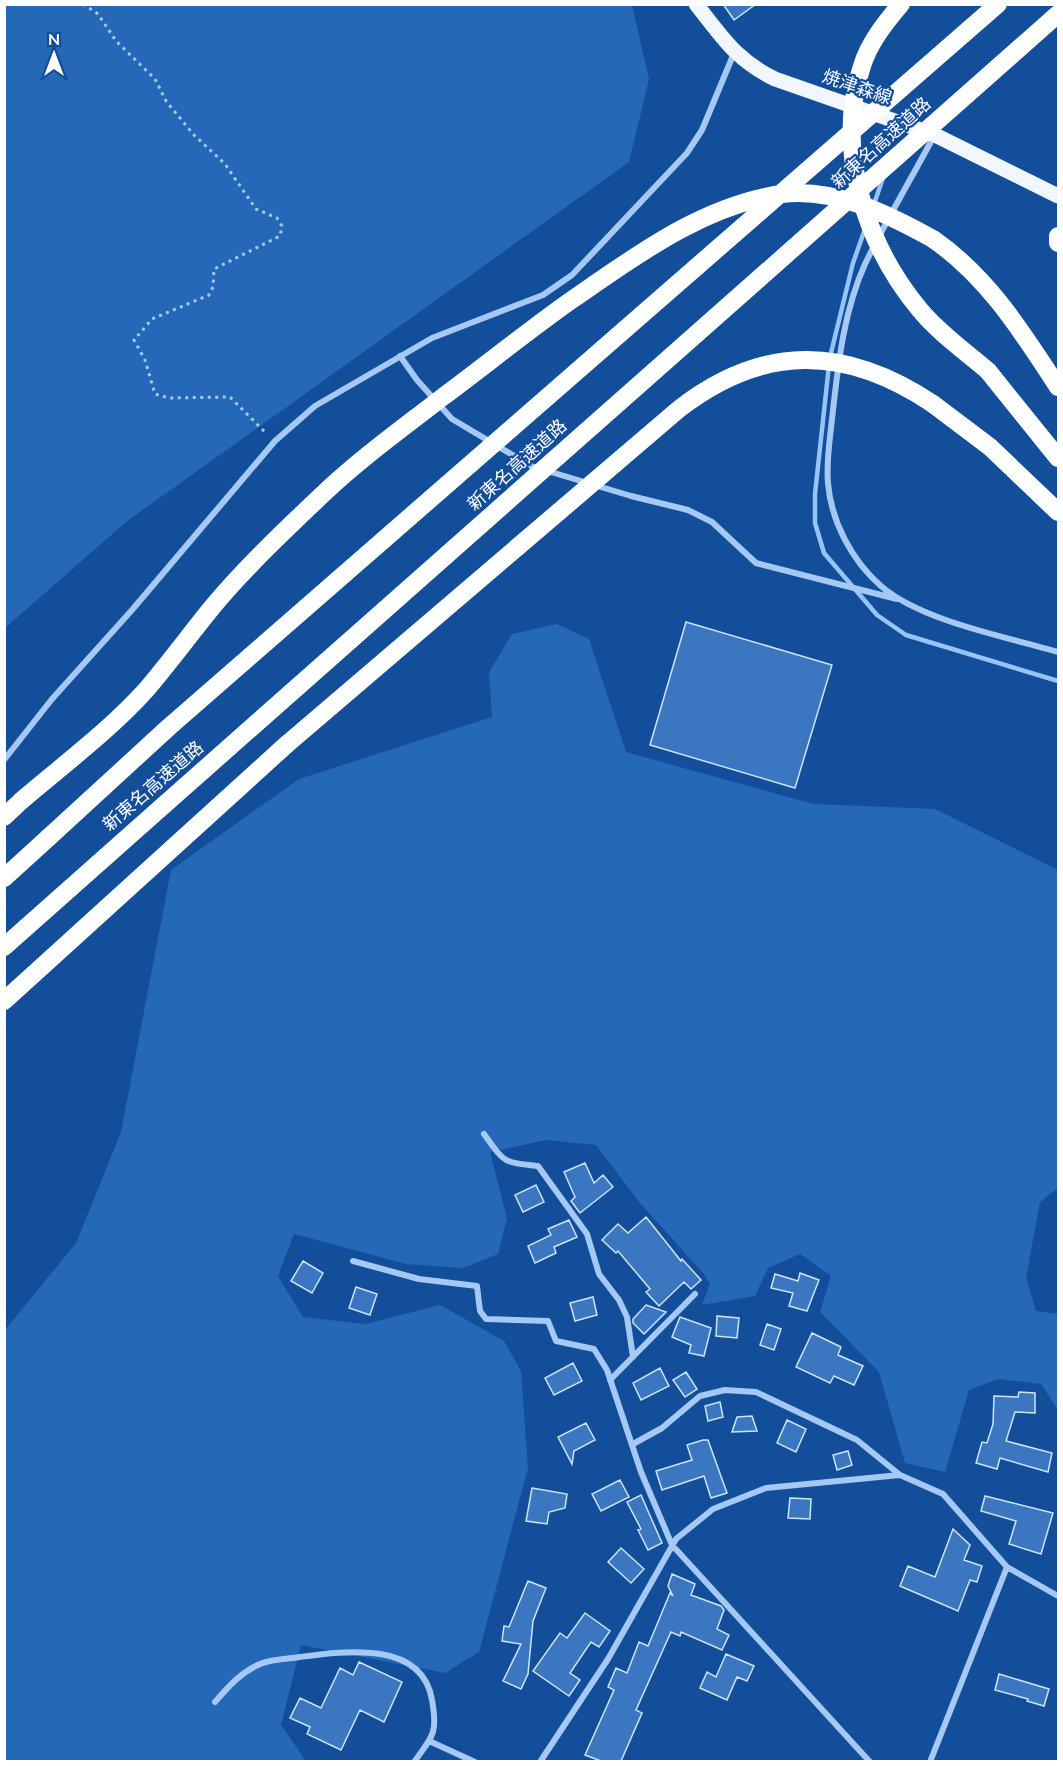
<svg xmlns="http://www.w3.org/2000/svg" width="1063" height="1766" font-family="Mulish,'Noto Sans JP',sans-serif">
<style>
.green{fill:#2568b8}
.lines{fill:none;stroke-linecap:round;stroke-linejoin:round}
.stream{stroke:#97c4f7;stroke-width:4.5}
.building{fill:#3b77c1;stroke:#cee3fd;stroke-width:1.5}
.path{stroke:#a5c9f4;stroke-width:3;stroke-dasharray:3 4.5;stroke-linecap:butt}
.street{stroke:#a5c9f4;stroke-width:6}
.primary{stroke:#f2f7ff;stroke-width:15}
.highway{stroke:#fff;stroke-width:18}
.highway-bridge{stroke:#fff;stroke-width:18}
.labels{text-anchor:middle;stroke-width:4.5;stroke-linejoin:round;paint-order:stroke}
.street-label{font-size:18px;fill:#fff;stroke:#124e9a}
</style>
<rect width="100%" height="100%" fill="#124e9a"/>
<!-- green -->
<path class="green" d="M5,4L632,5L649,79L629,162L126,522L5,628Z
M557,624L589,639L626,752L813,804L935,809L1058,870V1188L1040,1202L1026,1278L1036,1311L1058,1314V1410L1041,1384L998,1379L969,1390L945,1472L905,1463L879,1372L820,1312L831,1276L800,1254L768,1268L755,1296L702,1305L710,1284L703,1273L640,1203L596,1145L546,1140L490,1152L507,1218L498,1254L463,1268L406,1264L294,1234L278,1276L303,1317L365,1324L440,1305L504,1341L521,1371L528,1468L479,1652L445,1673L301,1645L281,1725L306,1761L5,1762V1330L76,1243L121,1132L171,870L299,779L492,717L489,672L512,634Z"/>
<g class="lines">
<!-- stream -->
<path class="stream" d="M874,204L883,178
M830,357L853,263L865,229
M829,365L815,494V523L824,553L877,615L906,635L1058,681"/>
</g>
<!-- building -->
<path class="building" d="M723,4H756L734,20Z
M686,622L832,665L795,788L650,745Z
M585,1163L594,1183L603,1175L613,1187L580,1213L571,1201L575,1197L564,1172Z
M536,1185L544,1202L523,1212L515,1195Z
M646,1217L681,1261L682,1259L701,1280L691,1289L684,1282L659,1306L646,1292L650,1289L618,1251L616,1253L602,1240L618,1224L628,1233Z
M569,1220L577,1237L554,1247L556,1253L535,1263L528,1246L551,1235L548,1229Z
M303,1261L323,1273L312,1293L291,1281Z
M800,1273L819,1280L807,1311L789,1306L793,1293L771,1288L775,1274L798,1281Z
M356,1287L377,1294L370,1315L349,1308Z
M593,1297L597,1315L575,1321L570,1303Z
M646,1305L666,1312L644,1334L633,1323V1319Z
M717,1316L739,1318L737,1338L716,1336Z
M680,1317L711,1328L704,1356L689,1353L691,1345L672,1337Z
M767,1324L781,1329L774,1350L760,1345Z
M812,1333L841,1347L838,1355L863,1366L854,1385L834,1376L830,1383L796,1367Z
M573,1363L582,1381L554,1395L545,1378Z
M660,1368L669,1386L641,1400L633,1383Z
M686,1372L697,1389L685,1397L673,1380Z
M1019,1392L1035,1393V1413L1015,1412L1006,1441L1052,1453L1048,1472L1000,1458L997,1469L976,1463L982,1442L987,1443L993,1424L994,1396L1018,1397Z
M720,1402L723,1417L708,1421L705,1406Z
M752,1416L757,1431L732,1432L737,1417Z
M787,1420L806,1429L796,1452L777,1443Z
M586,1423L595,1440L574,1451L572,1464L558,1437Z
M703,1440H708L727,1493L711,1498L704,1476L662,1490L656,1471L692,1460L687,1445Z
M848,1451L852,1465L837,1470L833,1455Z
M620,1480L629,1497L601,1511L592,1494Z
M532,1488L567,1494L565,1508L549,1512L547,1524L526,1521Z
M641,1495L662,1543L648,1550L638,1530L641,1529L627,1502Z
M985,1496L1053,1513L1041,1554L1009,1544L1016,1521L981,1511Z
M790,1498L811,1499L810,1519L788,1518Z
M953,1529L970,1545L964,1560L982,1566L977,1582L970,1580L958,1611L900,1586L908,1566L935,1577Z
M621,1548L644,1569L631,1583L608,1562Z
M672,1574L695,1584L691,1595L721,1606L724,1610L717,1629L729,1635L722,1650L681,1632L680,1636L671,1632L636,1710L642,1713L621,1761H601L585,1755L614,1690L608,1687L616,1668L627,1673L639,1642L648,1646L670,1593L673,1596L668,1586Z
M528,1581L546,1588L533,1621L528,1674L521,1689L503,1681L521,1644L502,1641L504,1626L509,1627Z
M585,1613L610,1631L599,1647L591,1642L570,1673L580,1680L569,1696L533,1671L560,1633L567,1638Z
M726,1654L754,1666L747,1681L737,1677L727,1700L700,1688L707,1672L716,1677Z
M359,1662L402,1682L384,1722L360,1710L341,1750L307,1734L310,1727L290,1718L300,1698L321,1708L340,1668L353,1675Z
M999,1674L1049,1689L1044,1706L1027,1701L1028,1699L995,1690Z"/>
<g class="lines">
<!-- path -->
<path class="path" d="M83,4L98,14L116,41L155,79L166,101L194,135L225,164L256,209L277,218L282,226L280,236L214,269L213,287L209,295L152,319L134,340L145,360L155,394L169,398L230,397L267,434"/>
<!-- street -->
<path class="street" d="M934,136C911,179 886,221 865,264C843,313 838,366 832,419C830,439 826,462 828,483C831,521 852,561 881,586C921,621 1007,637 1058,652
M400,356L417,380L452,419L531,466L631,496L688,510L712,522L756,563L897,599
M4,760L52,699L132,610L275,441L315,406L432,338L543,295L572,275L687,153L702,130L734,53
M484,1134C505,1163 502,1162 538,1166L587,1234L599,1274L619,1300L627,1317L633,1357
M353,1261L419,1279L477,1286L480,1311L486,1319L548,1321L556,1341L594,1349L607,1370L641,1472L672,1545L870,1762
M610,1380L695,1294
M633,1444L662,1428L700,1396L725,1390L756,1392L857,1440L900,1475
M215,1702C229,1686 240,1673 260,1664C271,1659 288,1659 300,1657C344,1651 422,1640 432,1700C438,1733 433,1736 414,1762
M429,1741L475,1762
M540,1762L608,1659L676,1539L713,1509L766,1488L900,1475L943,1494L1007,1567L1058,1596
M930,1762L1007,1567"/>
<!-- primary -->
<path class="primary" d="M696,4C723,38 736,60 775,79L935,135L1058,196"/>
<!-- highway -->
<path class="highway" d="M1058,236V243
M933,239C988,277 1022,332 1058,387
M988,371L1058,458
M933,404L990,447L1058,512
M4,817L21,801
M4,878L48,838
M4,947L164,805
M4,1001L286,745"/>
<!-- highway-bridge -->
<path class="highway-bridge" d="M901,4C885,23 869,43 862,66C834,150 866,245 920,310C939,333 966,352 988,371
M286,745L679,409C763,344 845,345 933,404
M21,801C63,765 109,731 146,690C170,662 191,633 214,605C247,566 286,529 323,494C361,458 403,428 444,396C487,364 529,330 573,299C637,255 702,206 781,194C834,187 888,214 933,239
M164,805L1058,14
M48,838L169,727L998,4"/>
</g>
<g class="labels">
<!-- street labels -->
<g class="street-label">
<text transform="translate(857 87) rotate(19)" y="6">焼津森線</text>
<text transform="translate(881 143) rotate(-42)" y="6">新東名高速道路</text>
<text transform="translate(517 465) rotate(-42)" y="6">新東名高速道路</text>
<text transform="translate(153 786) rotate(-41)" y="6">新東名高速道路</text>
</g>
</g>
<!-- border -->
<rect width="1063" height="1766" fill="none" stroke="#ffffff" stroke-width="12"/>
<!-- north arrow -->
<g transform="translate(54 54)" stroke="#124e9a" stroke-width="4.5" paint-order="stroke">
<path d="M0-4.5L10 22L0 15L-10 22Z" fill="#ffffff"/>
<text y="-9" font-size="16" font-weight="bold" text-anchor="middle" fill="#ffffff">N</text>
</g>
</svg>
